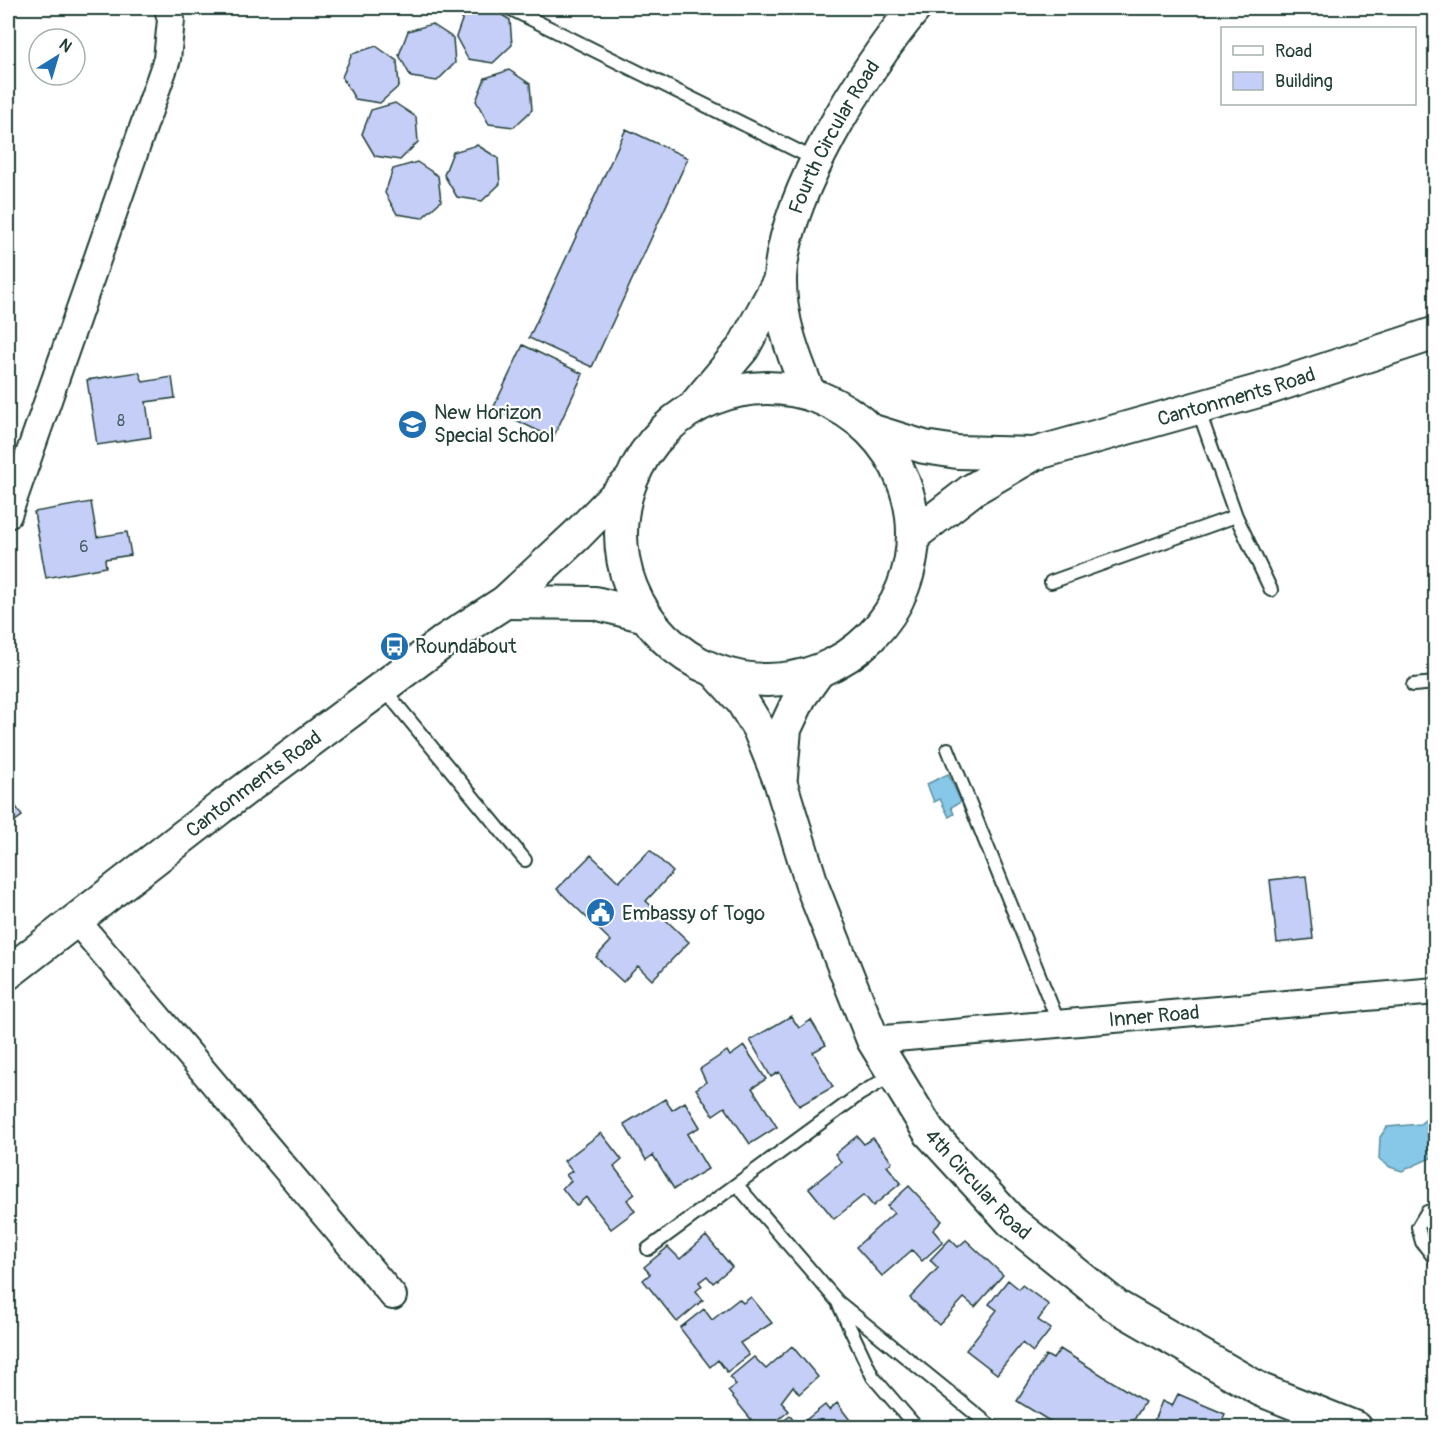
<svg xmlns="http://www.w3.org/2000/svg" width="1443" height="1435" font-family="Pangolin,sans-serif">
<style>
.water{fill:#87c7e8;stroke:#5d90a0;stroke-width:1.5}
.building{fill:#c4cef6;stroke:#1f3d34;stroke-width:1.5}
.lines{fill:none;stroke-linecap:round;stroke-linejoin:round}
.service-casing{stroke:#1f3d34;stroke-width:16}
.minor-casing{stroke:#1f3d34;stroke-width:30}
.tertiary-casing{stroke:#1f3d34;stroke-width:36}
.service{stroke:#fff;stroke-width:12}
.minor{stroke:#fff;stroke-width:26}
.tertiary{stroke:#fff;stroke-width:32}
.labels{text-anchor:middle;stroke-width:4.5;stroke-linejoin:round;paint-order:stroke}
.number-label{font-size:16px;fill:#486164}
.street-label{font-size:20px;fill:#1f3d34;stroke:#fff}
.poi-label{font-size:20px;fill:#1f3d34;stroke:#fff;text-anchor:start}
</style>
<rect width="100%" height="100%" fill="#fff"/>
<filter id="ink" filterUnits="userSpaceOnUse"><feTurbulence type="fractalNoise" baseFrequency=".0167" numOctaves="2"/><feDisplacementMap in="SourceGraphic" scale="12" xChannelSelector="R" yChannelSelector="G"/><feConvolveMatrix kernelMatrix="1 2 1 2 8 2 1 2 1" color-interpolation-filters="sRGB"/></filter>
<g filter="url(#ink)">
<!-- water -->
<path class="water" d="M948,774L961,802L951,807L954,814L949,817L940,799L934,802L927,784Z
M1431,1115L1435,1119L1433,1131L1435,1156L1402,1171L1390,1167L1379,1159L1380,1137L1387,1127L1420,1124Z"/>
<!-- building -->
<path class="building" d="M484,8H491L510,20L512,45L493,63L468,59L456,37L464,14Z
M432,24L453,38L455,63L437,81L411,77L399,55L408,31Z
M376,46L397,61L399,86L380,103L355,99L342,77L352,54Z
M509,70L530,84L532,110L514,127L489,124L476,101L485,78Z
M395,103L416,117L418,142L400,160L375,156L362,134L371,110Z
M626,129L688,158L592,367L529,338Z
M477,145L498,158L500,184L482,201L457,197L444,175L453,152Z
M417,162L438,176L441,201L422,218L397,214L385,193L393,169Z
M523,345L583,374L553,438L493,409Z
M139,372L143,382L172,377L175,398L146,402L151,437L97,445L87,380Z
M91,502L97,537L127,532L131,555L105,559L106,567L46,578L34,512Z
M8,794L22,816L8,826Z
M650,850L673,872L646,901L689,942L652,980L638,966L623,982L596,957L611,941L557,889L591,855L619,882Z
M1306,876L1313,939L1277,943L1270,880Z
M791,1016L799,1028L811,1020L826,1045L813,1052L833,1087L799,1106L779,1072L771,1077L750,1040Z
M744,1046L766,1079L752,1088L777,1127L750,1144L725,1107L713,1115L696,1089L706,1082L700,1069L727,1051L730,1056Z
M665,1099L672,1110L685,1102L700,1127L687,1134L708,1169L674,1189L653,1155L646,1160L624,1124Z
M601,1133L622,1160L614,1167L635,1194L627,1200L635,1211L611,1229L586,1197L576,1206L562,1188L571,1181L566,1175L572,1171L564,1161Z
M857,1136L864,1144L873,1138L892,1162L887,1166L901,1183L873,1206L864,1195L834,1219L809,1188L841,1162L835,1154Z
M909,1186L942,1221L933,1230L943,1242L922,1261L912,1250L882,1276L856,1247L894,1213L887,1206Z
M706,1236L732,1267L713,1283L707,1276L699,1282L702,1286L696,1291L703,1300L677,1322L643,1280L650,1274L644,1267L668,1247L680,1259Z
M950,1239L958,1247L966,1240L1003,1275L975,1307L964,1298L939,1325L910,1298L938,1268L930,1260Z
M1008,1280L1019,1289L1022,1285L1049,1305L1038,1320L1051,1329L1033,1352L1022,1343L997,1374L966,1350L997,1310L989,1304Z
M751,1297L772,1323L740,1343L749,1355L727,1372L718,1360L710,1367L680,1328L704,1309L712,1320L739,1299L743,1303Z
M792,1346L818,1377L799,1394L793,1386L781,1402L789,1411L768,1428H758L728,1391L736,1385L730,1377L754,1357L766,1369Z
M1060,1349L1145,1402L1129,1428H1061L1017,1401L1046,1355L1053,1359Z
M1178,1394L1225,1414L1219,1428H1151L1162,1401L1172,1406Z
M837,1403L856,1428H774L790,1416L798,1426L825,1405L829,1410Z"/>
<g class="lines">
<defs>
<path id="service" d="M509,8L816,160
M1236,516L1271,590
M1051,582L1236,516L1198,409
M1413,685L1436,683
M383,688L525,860
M948,749L1059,1024
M737,1185L838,1302L993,1428
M1436,1209L1427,1212L1418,1227L1422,1242L1436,1260
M648,1249L860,1094L894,1074
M839,1305L873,1377L917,1428"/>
<g id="minor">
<path d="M8,515L167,59L171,20L168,8"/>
<path d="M76,920L393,1296"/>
<path id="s1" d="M873,1040L1436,991"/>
</g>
<g id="tertiary">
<circle cx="767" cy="534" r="146"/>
<path id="s2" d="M809,393C794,357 779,318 780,278C784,197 863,70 915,8"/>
<path d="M697,403L743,348L780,280"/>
<path d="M873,431L924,447L957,452L1033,454"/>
<path id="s3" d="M915,534L972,490L1034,454L1269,388L1436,333"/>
<path d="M505,602L595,603L646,616"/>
<path id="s4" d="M715,671L742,701L759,729L780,781L814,891L873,1040L930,1133L1012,1222L1116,1306L1261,1390L1356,1428"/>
<path d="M781,776L785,729L800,697L818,672"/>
<path id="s5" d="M8,973L220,808L446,640L505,602L577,535L629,482"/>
</g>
</defs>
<!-- service casing -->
<use href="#service" class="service-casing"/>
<!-- minor casing -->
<use href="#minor" class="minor-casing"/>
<!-- tertiary casing -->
<use href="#tertiary" class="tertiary-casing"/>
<!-- service -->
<use href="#service" class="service"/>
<!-- minor -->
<use href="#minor" class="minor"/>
<!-- tertiary -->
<use href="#tertiary" class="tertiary"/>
</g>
</g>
<!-- icons -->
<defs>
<symbol id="school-disc" viewBox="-11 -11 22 22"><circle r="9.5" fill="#1f6fb2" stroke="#fff"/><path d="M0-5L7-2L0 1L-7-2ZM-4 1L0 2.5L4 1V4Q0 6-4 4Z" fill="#fff"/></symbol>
<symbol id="bus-disc" viewBox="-11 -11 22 22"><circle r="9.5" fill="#1f6fb2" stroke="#fff"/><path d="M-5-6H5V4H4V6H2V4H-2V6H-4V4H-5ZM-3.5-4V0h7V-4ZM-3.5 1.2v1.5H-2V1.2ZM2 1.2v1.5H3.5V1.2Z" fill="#fff"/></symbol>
<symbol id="civic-disc" viewBox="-11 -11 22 22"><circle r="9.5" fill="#1f6fb2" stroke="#fff"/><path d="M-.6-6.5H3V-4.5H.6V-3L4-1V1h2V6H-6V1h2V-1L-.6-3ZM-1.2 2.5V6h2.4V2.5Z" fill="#fff"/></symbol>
</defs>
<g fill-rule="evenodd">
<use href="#school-disc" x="396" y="408" width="33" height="33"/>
<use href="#bus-disc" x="378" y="630" width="33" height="33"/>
<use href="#civic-disc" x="584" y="896" width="33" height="33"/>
</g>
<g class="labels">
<!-- number labels -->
<g class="number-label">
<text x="121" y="426">8</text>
<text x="84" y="552">6</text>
</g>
<!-- street labels -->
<g class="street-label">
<text dy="7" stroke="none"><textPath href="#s2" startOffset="272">Fourth Circular Road</textPath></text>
<text dy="7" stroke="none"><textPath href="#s3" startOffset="354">Cantonments Road</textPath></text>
<text dy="7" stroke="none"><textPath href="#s5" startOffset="310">Cantonments Road</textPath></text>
<text dy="7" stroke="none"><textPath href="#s1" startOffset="282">Inner Road</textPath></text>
<text dy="7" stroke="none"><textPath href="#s4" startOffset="584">4th Circular Road</textPath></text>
</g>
<!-- poi labels -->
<g class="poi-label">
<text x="434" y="419">New Horizon<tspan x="434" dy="23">Special School</tspan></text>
<text x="415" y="653">Roundabout</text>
<text x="622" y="920">Embassy of Togo</text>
</g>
</g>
<!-- margin -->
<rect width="1443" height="1435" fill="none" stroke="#fff" stroke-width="30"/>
<rect x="15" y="15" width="1413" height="1405" fill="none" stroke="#1f3d34" stroke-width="2" filter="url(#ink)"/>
<!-- legend -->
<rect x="1221" y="27" width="195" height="78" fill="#ffffff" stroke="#a5b1ae" stroke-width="1.5"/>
<rect x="1233" y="46" width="30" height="9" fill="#ffffff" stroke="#a5b1ae" stroke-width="1.5"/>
<text x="1275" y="57" font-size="18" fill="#1f3d34">Road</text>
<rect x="1233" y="72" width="30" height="18" fill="#c4cef6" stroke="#a5b1ae" stroke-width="1.5"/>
<text x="1275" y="87" font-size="18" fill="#1f3d34">Building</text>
<!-- north arrow -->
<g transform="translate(57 57) rotate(37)"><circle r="28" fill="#ffffff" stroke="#a5b1ae" stroke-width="1.5"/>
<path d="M0-4.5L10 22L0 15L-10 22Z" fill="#1f6fb2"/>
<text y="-9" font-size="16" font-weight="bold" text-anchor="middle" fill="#1f3d34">N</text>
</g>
</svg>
